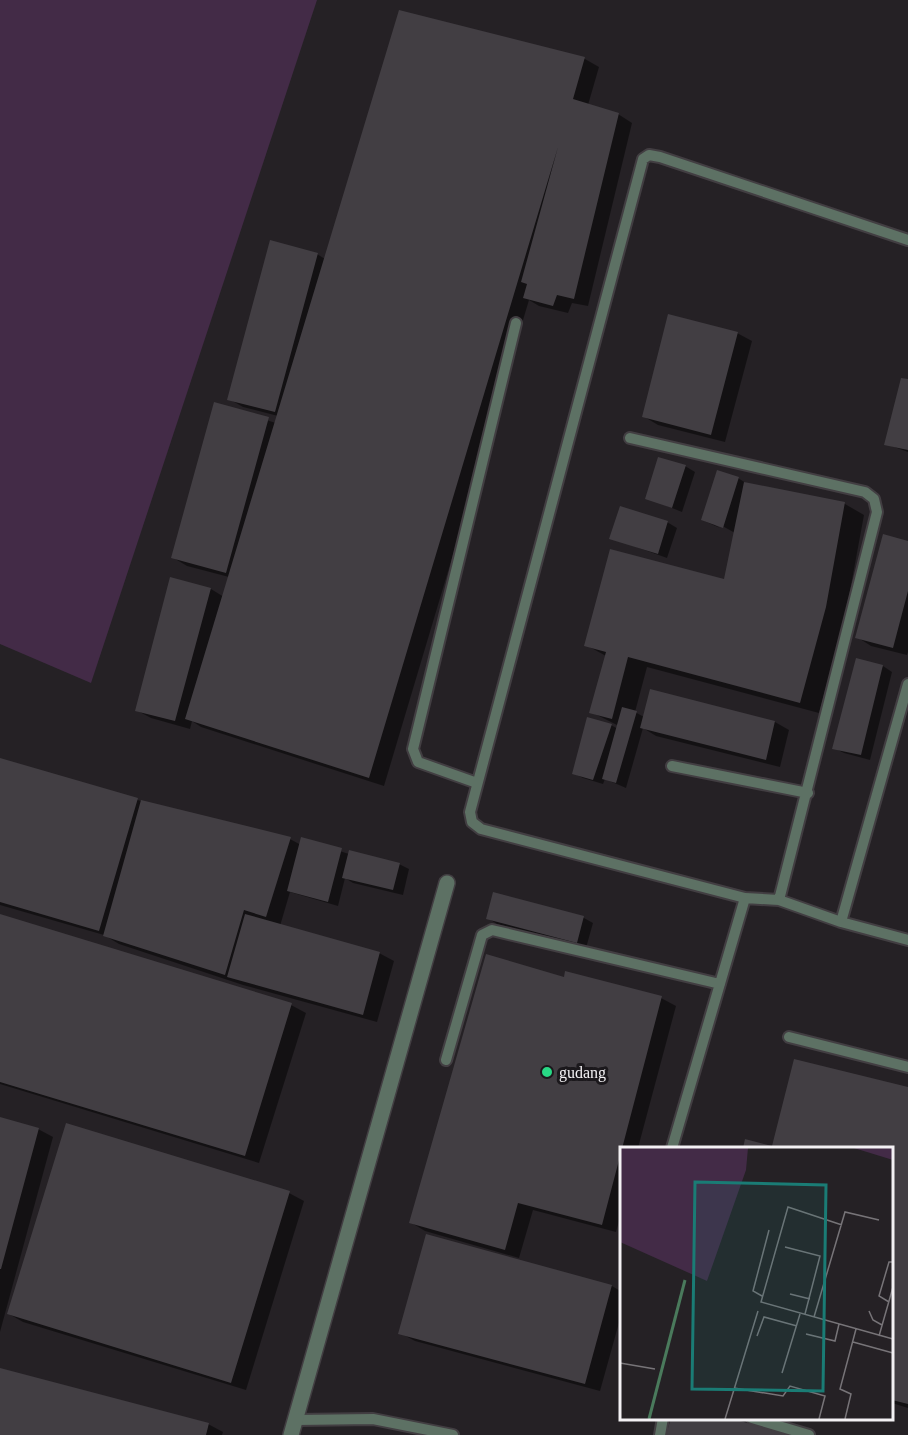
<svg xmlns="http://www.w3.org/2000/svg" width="908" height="1435" font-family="'Times New Roman',serif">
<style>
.green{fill:#432b47}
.shadow{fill:#0007}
.building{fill:#423e43}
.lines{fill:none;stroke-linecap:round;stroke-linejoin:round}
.lane-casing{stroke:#423e42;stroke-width:14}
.street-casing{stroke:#423e42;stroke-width:18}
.lane{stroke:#5d7164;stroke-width:10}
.street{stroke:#5d7164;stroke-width:15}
.poi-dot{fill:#28d885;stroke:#1b181c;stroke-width:2}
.labels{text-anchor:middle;stroke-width:6;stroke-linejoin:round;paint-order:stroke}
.poi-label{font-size:16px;fill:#f3f1f4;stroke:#1b181c;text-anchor:start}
.inset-river{fill:none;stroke:#4a7a5c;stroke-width:3}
.inset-road{fill:none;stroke:#777478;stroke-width:1.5}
.view{fill:#1a7c75;fill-opacity:0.15;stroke:#1a7c75;stroke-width:3}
.inset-edge{fill:none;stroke:#f3f1f4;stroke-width:3}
</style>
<rect width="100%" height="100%" fill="#252125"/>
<!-- green -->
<path class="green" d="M0,0H317L91,683L0,644Z"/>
<!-- shadow -->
<path class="shadow" d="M400,12L585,59L599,67L588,105L618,114L632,123L588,306L572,303L568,313L539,306L529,300L384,786L201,727L192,721L190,729L151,718L136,710L171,579L211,589L224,597L229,577L187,566L172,557L215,404L276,423L278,416L243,407L229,399L317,254L325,259Z
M737,333L752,341L725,442L658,425L643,416Z
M908,381V452L886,444Z
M685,466L695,472L682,512L647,498Z
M738,478L749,485L845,504L864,515L845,618L819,713L647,667L635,712L644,717L651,691L775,722L789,730L780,767L656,736L643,728L626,788L605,779L603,784L583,778L573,773L611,725L618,729L619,726L591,712L606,656L586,645L725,581L735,533L717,523L715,525L720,528L702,520Z
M667,522L677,528L667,558L611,538Z
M908,542V652L907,655L871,646L857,637Z
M883,666L892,672L870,760L844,753L834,748Z
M0,760L141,801L290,839L301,845L302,839L349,854L399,864L409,869L403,895L353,883L345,878L338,906L290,892L280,926L379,953L394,961L377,1022L243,985L119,944L104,935L0,905Z
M0,916L291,1005L306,1013L259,1163L0,1084Z
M488,918H584L593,923L586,948L497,924Z
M565,978L661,998L676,1006L638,1148H622V1211L616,1232L533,1210L519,1258L425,1231L410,1222Z
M908,1089V1408L892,1403V1148H744L746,1141L773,1147Z
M0,1119L38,1129L53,1137L0,1332Z
M289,1193L304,1201L246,1390L23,1322L9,1314Z
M427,1236L612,1286L622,1292V1312L600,1391L415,1341L400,1333Z
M0,1369L208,1424L223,1432L222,1435H0Z"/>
<!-- building -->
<path class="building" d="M399,10L585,57L573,99L619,113L574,299L557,295L553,306L523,298L527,284L521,282L558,147L369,778L185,719Z
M270,240L318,253L275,412L227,400Z
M668,314L738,332L711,435L642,417Z
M901,378L908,379V450L884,445Z
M214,402L269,417L226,573L171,558Z
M658,457L686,465L672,508L645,499Z
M717,470L739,477L723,528L701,520Z
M744,482L845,502L826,607L800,703L628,657L612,719L589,713L606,652L584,646L610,549L724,579Z
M620,506L668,521L658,554L609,539Z
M883,534L908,541V591L893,648L855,638Z
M170,577L211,588L175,721L135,711Z
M856,658L883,665L861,755L832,749Z
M650,689L775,721L766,760L640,728Z
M622,707L637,711L616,783L602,779Z
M587,717L612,724L593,780L572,774Z
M0,758L138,798L99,931L0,902Z
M141,800L291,837L266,917L244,910L225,975L103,936Z
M301,837L342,848L328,902L287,891Z
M349,850L400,863L393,890L342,878Z
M493,892L584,916L577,943L486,919Z
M0,914L292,1003L245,1156L0,1082Z
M245,914L380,952L363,1015L227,977Z
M486,954L564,977L565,971L662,996L602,1225L518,1203L505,1250L409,1223Z
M794,1059L908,1087V1404L892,1400V1148H743L745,1139L772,1146Z
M0,1117L39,1128L1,1269H0Z
M66,1123L290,1191L231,1383L7,1314Z
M426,1234L612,1285L585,1384L398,1334Z
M0,1368L209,1423L206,1435H0Z
M671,1418H730L789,1435H666Z"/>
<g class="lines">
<defs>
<path id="lane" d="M908,240L660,157L649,155L643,159L470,812L472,822L481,829L745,898L779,900L841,922L908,940
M630,438L865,492L874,499L877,512L779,900
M672,766L808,793
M477,783L418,762L413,749L516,323
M841,922L908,684
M789,1037L908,1067
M446,1060L482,935L492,930L720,984
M672,1148L745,898
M752,1418L809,1435
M296,1420L373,1419L453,1435
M660,1435L663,1418"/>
<path id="street" d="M291,1435L447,883"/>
</defs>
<!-- lane casing -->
<use href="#lane" class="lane-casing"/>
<!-- street casing -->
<use href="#street" class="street-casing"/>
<!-- lane -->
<use href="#lane" class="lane"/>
<!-- street -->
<use href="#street" class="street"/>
</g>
<!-- markers -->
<circle class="poi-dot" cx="547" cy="1072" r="6"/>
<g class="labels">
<!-- poi labels -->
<g class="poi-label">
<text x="559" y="1078">gudang</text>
</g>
</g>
<!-- overview -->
<g transform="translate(620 1147)">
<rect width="273" height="273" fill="#252125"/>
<path d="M0,1H128L126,23L87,134L0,95ZM234,1H273V13Z" fill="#432b47"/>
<path class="inset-river" d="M29,272L65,133"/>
<path class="inset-road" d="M222,78L168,60L141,155L273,192M165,100L200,109L185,167M170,147L190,152M142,149L133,144L149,83M269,155L259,149L269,115H273M249,164L253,173L262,178M194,170L225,65L259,73M186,187L215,194L219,177M137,189L144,170L177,179M259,189L273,140M233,195L273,206M0,216L35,222M162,226L180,167M114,241L163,249L170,239L205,249L199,272M105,272L138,164M225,272L231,247L220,242L236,182"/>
<path class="view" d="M75,35L206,38L203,244L72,242Z"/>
<rect width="273" height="273" class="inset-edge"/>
</g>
</svg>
